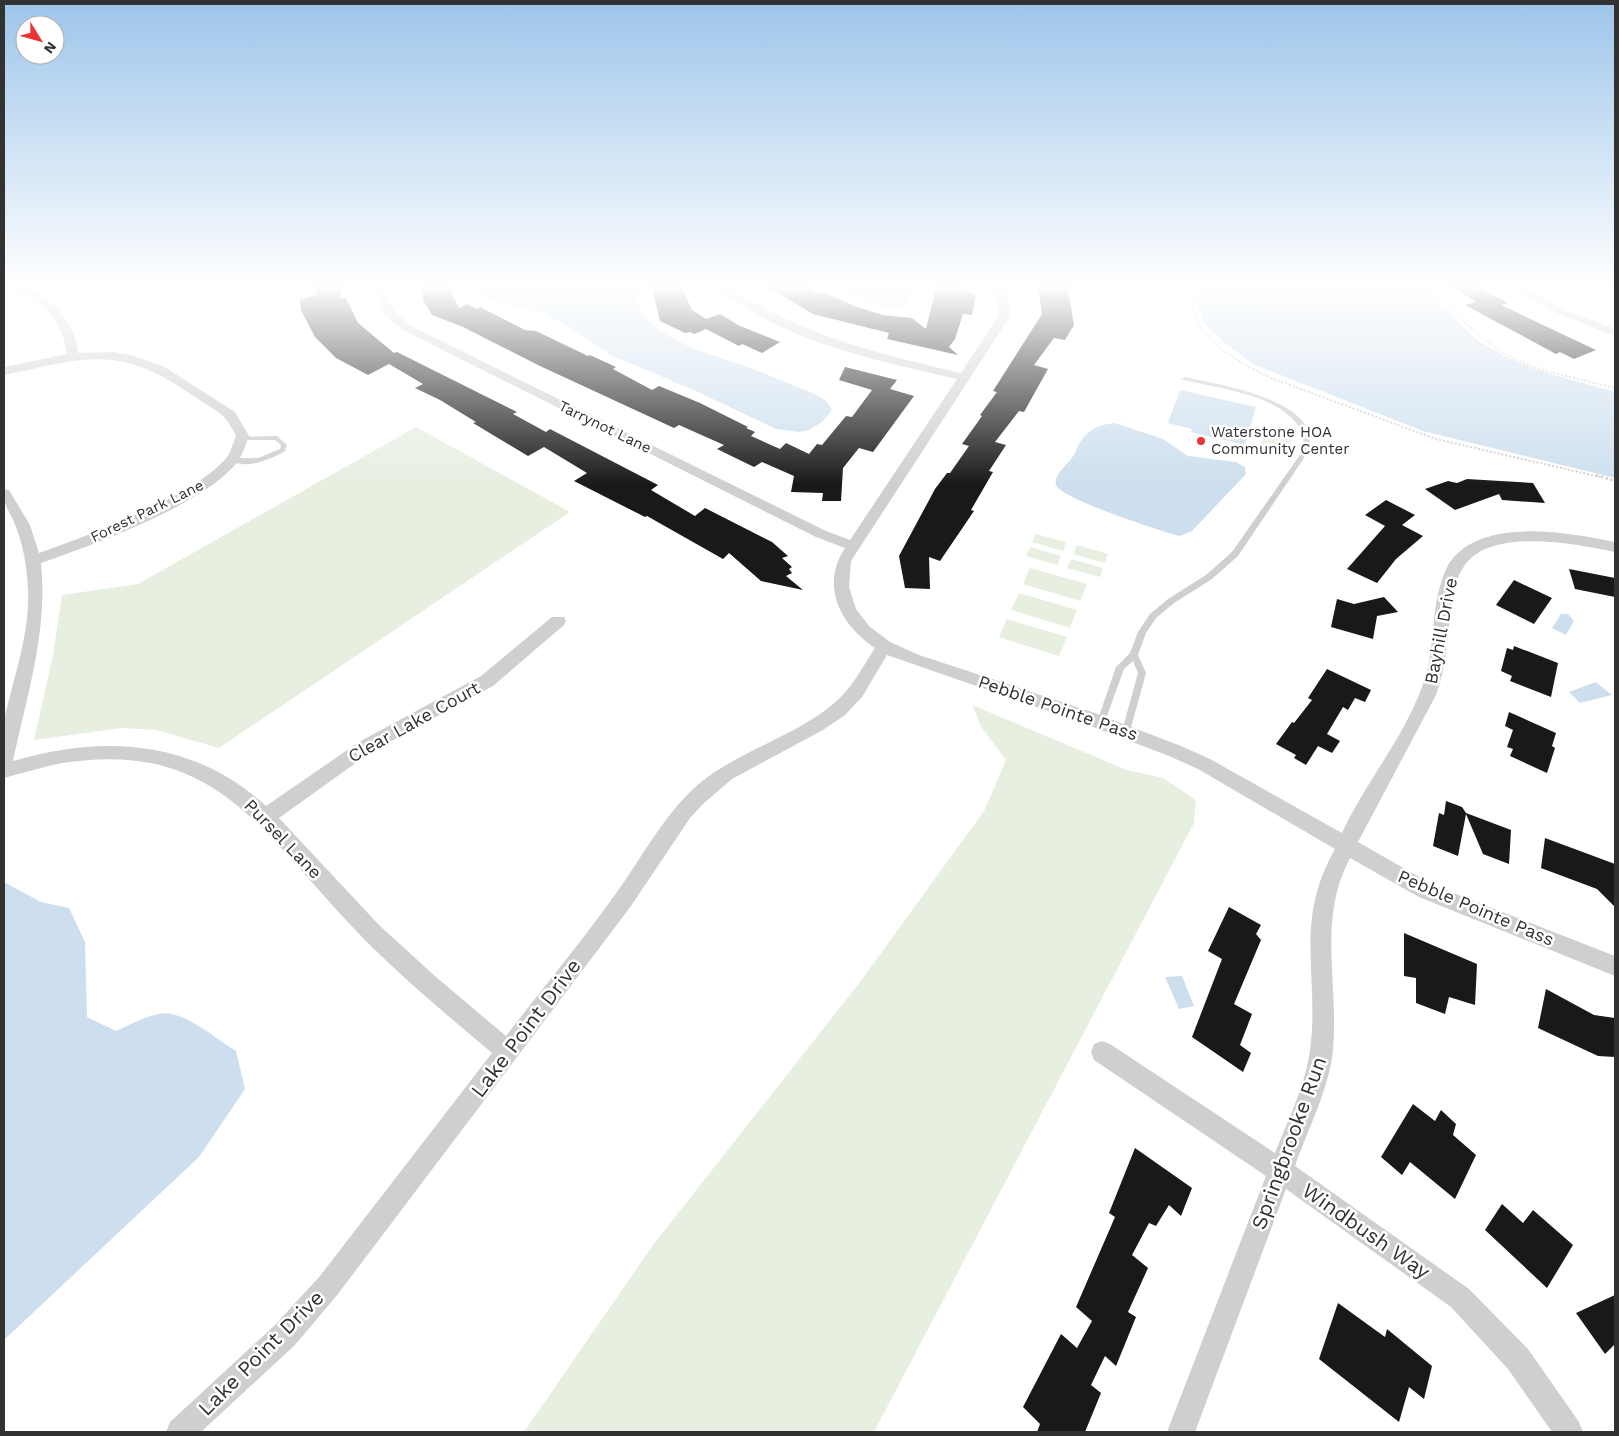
<svg xmlns="http://www.w3.org/2000/svg" width="1619" height="1436" font-family="'Work Sans',sans-serif">
<style>
.green{fill:#e7efe1}
.water{fill:#cddfee}
.building{fill:#191919}
.lines{fill:none;stroke-linecap:round;stroke-linejoin:round}
.path-far1{stroke:#cfcfcf;stroke-width:2;stroke-dasharray:2 2;stroke-linecap:butt}
.path{stroke:#cfcfcf;stroke-width:2.5;stroke-dasharray:2.5 2.5;stroke-linecap:butt}
.service{fill:#cfcfcf;fill-rule:evenodd}
.minor{fill:#cfcfcf;fill-rule:evenodd}
.poi-dot{fill:#eb3335;stroke:#fff;stroke-width:2}
.labels{text-anchor:middle;stroke-width:5;stroke-linejoin:round;paint-order:stroke}
.far-street-label{font-size:15px;fill:#323232;stroke:#fff}
.far-poi-label{font-size:15px;fill:#323232;stroke:#fff;text-anchor:start}
.street-label{font-size:18px;fill:#323232;stroke:#fff}
.near-street-label{font-size:21px;fill:#323232;stroke:#fff}
</style>
<rect width="100%" height="100%" fill="#fff"/>
<!-- green -->
<path class="green" d="M416,427L570,512L219,748L156,730L122,728L34,740L53,655L62,595L138,584Z
M1268,432L1292,441L1283,454L1259,446Z
M1036,534L1066,542L1063,551L1032,542Z
M1077,545L1108,554L1105,563L1073,554Z
M1030,547L1061,556L1057,565L1026,556Z
M1071,559L1103,568L1100,577L1067,568Z
M1030,568L1087,584L1080,601L1023,584Z
M1019,593L1077,610L1070,628L1011,610Z
M1007,619L1067,637L1059,656L999,637Z
M972,705L1127,770L1163,778L1196,800L1194,823L874,1432H524L653,1245L860,982L984,811L1006,760L982,728Z"/>
<!-- water -->
<path class="water" d="M473,284H638C623,332 713,355 745,366C762,372 778,379 795,386C807,391 828,397 832,410L822,422L809,430L799,432L776,429L698,392L611,355L565,324L543,313L481,297L477,293Z
M835,284H900L911,296C902,324 850,292 835,284Z
M1205,284H1411C1441,296 1458,328 1485,345C1524,370 1572,379 1615,392V478L1423,431L1253,364L1225,343L1204,323L1198,305Z
M1180,390L1256,407L1245,445L1191,432L1192,429L1168,423Z
M1115,423L1163,439L1188,456L1236,462L1245,467L1246,474L1192,531L1180,536C1162,532 1060,498 1056,485C1053,474 1071,462 1075,453C1083,433 1094,425 1115,423Z
M1561,614H1568L1574,621L1566,635L1552,628Z
M1596,682L1612,695L1580,703L1569,692Z
M4,882L41,902L69,908L85,942L87,1017L116,1031C130,1025 156,1010 172,1014C194,1019 216,1039 236,1051L245,1089L199,1157L4,1340Z
M1182,976L1194,1006L1179,1009L1165,977Z"/>
<!-- building -->
<path class="building" d="M318,284H343L340,299L346,298L358,323L394,353L397,352L517,412L513,414L546,432L550,429L658,485L651,490L695,516L705,508L772,542L788,556L782,558L792,567L789,569L792,573L786,576L803,590L761,581L729,553L723,559L647,516L645,517L574,481L587,473L544,447L528,456L473,423L476,422L440,400L415,388L423,384L389,364L368,375L336,358L315,337L301,310L300,300L315,295Z
M423,284H447L459,308L467,304L477,309L480,307L525,330L536,331L588,356L590,355L616,367L613,369L652,390L659,386L700,403L748,427L746,428L755,432L751,436L780,449L786,443L809,454L817,444L822,445L846,416L852,417L872,390L839,380L845,367L897,380L890,389L914,396L873,452L859,448L843,468L841,501H822L823,493L791,492L794,476L762,462L754,467L717,449L724,445L679,425L674,428L540,366L463,327L432,315L423,300Z
M651,284H680L692,310L706,319L720,314L740,326L780,342L762,353L742,344L739,346L706,329L694,334L690,332L685,333L660,321Z
M763,284H801L817,294L823,292L857,307L883,315L912,318L926,329L937,284H956L976,296L972,315L963,314L955,339L949,347L958,355L887,339L889,333L813,314Z
M1038,284H1067L1074,325L1065,340L1054,338L1034,365L1048,369L1024,412L1019,411L995,442L1006,445L989,471L993,472L971,510L974,511L940,561L929,557L930,589L905,588L899,556L935,489L947,473H950L969,446L962,444L982,416L980,415L997,392L993,391L1042,314Z
M1447,284H1471L1508,303L1501,305L1596,350L1574,359L1560,352L1556,354L1465,305L1476,302Z
M1467,479L1533,483L1545,503L1502,500L1499,494L1455,510L1425,489L1448,481L1457,483Z
M1386,500L1415,515L1402,525L1423,536L1396,559L1377,583L1347,569L1385,526L1365,515Z
M1569,569L1615,578V597L1575,589Z
M1514,580L1552,598L1534,624L1496,605Z
M1384,597L1398,612L1377,616L1373,639L1331,627L1337,599L1354,604Z
M1514,646L1558,663L1551,697L1510,681L1512,676L1501,671L1507,648L1513,650Z
M1327,669L1371,690L1365,702L1355,698L1348,710L1343,707L1327,734L1340,741L1332,753L1318,746L1306,765L1294,758L1296,755L1276,744L1292,722L1294,723L1312,700L1308,698Z
M1509,712L1556,733L1552,746L1555,748L1547,773L1510,756L1513,749L1507,747L1513,730L1505,726Z
M1446,801L1462,807L1466,813L1511,830L1509,864L1483,854L1466,814L1458,856L1433,846L1439,813L1444,815Z
M1545,838L1615,864V907L1597,889L1541,868Z
M1229,907L1261,925L1256,934L1261,940L1234,1004L1252,1014L1240,1045L1251,1053L1243,1072L1192,1037L1222,959L1208,951Z
M1404,933L1477,964L1475,1005L1449,997L1445,1014L1416,1003V978L1404,976Z
M1546,989L1594,1015L1615,1018V1057L1598,1056L1538,1028Z
M1413,1104L1435,1121L1441,1110L1456,1124L1453,1135L1476,1155L1455,1199L1410,1162L1402,1175L1381,1157Z
M1135,1148L1192,1188L1181,1216L1169,1205L1156,1226L1149,1223L1132,1255L1148,1268L1128,1312L1136,1317L1116,1366L1105,1356L1091,1385L1101,1393L1085,1432H1037L1040,1424L1023,1407L1061,1334L1077,1348L1092,1321L1076,1307L1115,1217L1109,1213Z
M1502,1204L1523,1223L1533,1210L1573,1245L1547,1288L1485,1230Z
M1615,1295V1344L1605,1354L1576,1313Z
M1338,1303L1385,1337L1387,1329L1432,1366L1424,1399L1409,1387L1399,1422L1319,1359Z"/>
<g class="lines">
<!-- path-far1 -->
<path class="path-far1" d="M1196,284L1193,308L1201,329L1219,348L1244,364L1271,378L1436,439L1600,477
M1418,284C1448,302 1469,330 1498,350C1532,371 1577,378 1615,388"/>
<!-- path -->
<path class="path" d="M1596,475L1615,481"/>
<!-- service -->
<path class="service" d="M1185,377C1217,384 1299,397 1309,433C1310,438 1310,444 1310,449L1238,556L1212,579L1174,603L1156,618L1146,633L1138,655L1146,673L1130,731L1129,733H1123L1122,731L1138,673L1133,661L1124,669L1104,724H1098L1097,722L1116,667L1130,653L1138,632L1150,614L1168,599L1206,575L1232,552L1304,449C1303,443 1304,435 1301,430C1282,395 1218,388 1183,380L1182,379Z
M277,436L287,445L285,451C270,460 245,470 229,460L232,458H258L280,449L281,445L275,440H242L239,438L240,437Z"/>
<!-- minor -->
<path class="minor" d="M4,284C41,284 74,316 78,353L113,352L131,355L163,366L235,412L249,436C246,444 243,454 238,461C206,504 93,545 41,563C48,631 27,695 13,761C104,734 194,740 266,806L359,742L481,676L552,617H564L566,621L564,625L493,686L371,752L279,818L379,925L436,977L506,1036C543,988 582,941 617,892C640,860 660,822 688,794C728,753 788,741 832,705C851,690 862,668 875,648C840,624 820,586 845,548L816,537L407,332C388,321 375,307 376,284H386C386,306 398,317 415,328L826,531L850,540L957,379C885,362 808,347 744,307C736,301 726,296 720,289L721,287H729C806,337 873,352 961,373L997,318C1002,304 996,295 988,284H999L1010,304L1009,318L851,561L849,587L856,609L869,626L890,642L919,655L1092,712L1181,746L1210,759L1342,833C1365,783 1403,739 1422,687C1434,657 1431,625 1438,594C1441,583 1444,571 1450,562C1483,516 1569,533 1615,542V552C1576,544 1488,526 1463,568C1457,576 1455,587 1453,597C1447,630 1448,663 1436,695L1358,842L1433,885L1615,956V976L1419,897L1350,858C1317,920 1339,983 1333,1050C1329,1089 1308,1129 1295,1166L1469,1289L1528,1349L1579,1422L1583,1432H1552L1508,1369L1451,1307L1286,1189L1195,1432H1167L1266,1176L1094,1060L1091,1052L1094,1044L1102,1041L1110,1044L1275,1153C1288,1120 1305,1086 1310,1051C1320,975 1293,923 1335,849L1198,769L1169,756L1080,722L887,655L862,697L845,715L823,730L732,779L703,804L690,818L631,906L338,1294L295,1345L201,1432H166L170,1422L275,1325L320,1276L492,1053C441,1010 389,967 344,918C256,823 209,740 62,763C42,767 23,773 4,778C4,760 1,739 4,721C13,678 30,635 28,590C27,568 24,548 16,527C10,509 4,511 4,489L9,490L30,525L39,553C87,536 196,496 227,457C231,452 233,443 236,436C233,430 229,422 224,417C214,408 200,401 189,393C116,343 84,359 4,375V367L67,354C64,328 49,307 25,295C18,292 8,289 4,284Z
M1504,284H1518L1564,309L1615,329V336L1556,313Z"/>
</g>
<!-- sky -->
<linearGradient id="sky" x2="0" y2="1"><stop stop-color="#9dc5ea"/><stop offset="0.59" stop-color="#fff"/><stop offset="1" stop-color="#fff" stop-opacity="0"/></linearGradient>
<rect width="1619" height="485" fill="url(#sky)"/>
<!-- markers -->
<circle class="poi-dot" cx="1201" cy="441" r="5"/>
<g class="labels">
<!-- far-street labels -->
<g class="far-street-label">
<text transform="translate(605 427) rotate(26)" y="5">Tarrynot Lane</text>
<text transform="translate(147 511) rotate(-26)" y="5">Forest Park Lane</text>
</g>
<!-- far-poi labels -->
<g class="far-poi-label">
<text x="1211" y="437">Waterstone HOA<tspan x="1211" dy="17">Community Center</tspan></text>
</g>
<!-- street labels -->
<g class="street-label">
<text transform="translate(1441 631) rotate(-79)" y="6">Bayhill Drive</text>
<text transform="translate(1058 708) rotate(19)" y="6">Pebble Pointe Pass</text>
<text transform="translate(414 722) rotate(-29)" y="6">Clear Lake Court</text>
<text transform="translate(283 839) rotate(46)" y="6">Pursel Lane</text>
<text transform="translate(1476 908) rotate(23)" y="6">Pebble Pointe Pass</text>
</g>
<!-- near-street labels -->
<g class="near-street-label">
<text transform="translate(526 1028) rotate(-53)" y="7">Lake Point Drive</text>
<text transform="translate(1289 1143) rotate(-70)" y="7">Springbrooke Run</text>
<text transform="translate(1366 1231) rotate(35)" y="7">Windbush Way</text>
<text transform="translate(261 1353) rotate(-45)" y="7">Lake Point Drive</text>
</g>
</g>
<!-- border -->
<rect width="1619" height="1436" fill="none" stroke="#323232" stroke-width="10"/>
<!-- north arrow -->
<g transform="translate(40 40) rotate(127)"><circle r="24" fill="#ffffff" stroke="#adadad"/>
<path d="M0-4L9 19L0 12L-9 19Z" fill="#eb3335"/>
<text y="-8" font-size="14" font-weight="bold" text-anchor="middle" fill="#323232">N</text>
</g>
</svg>
